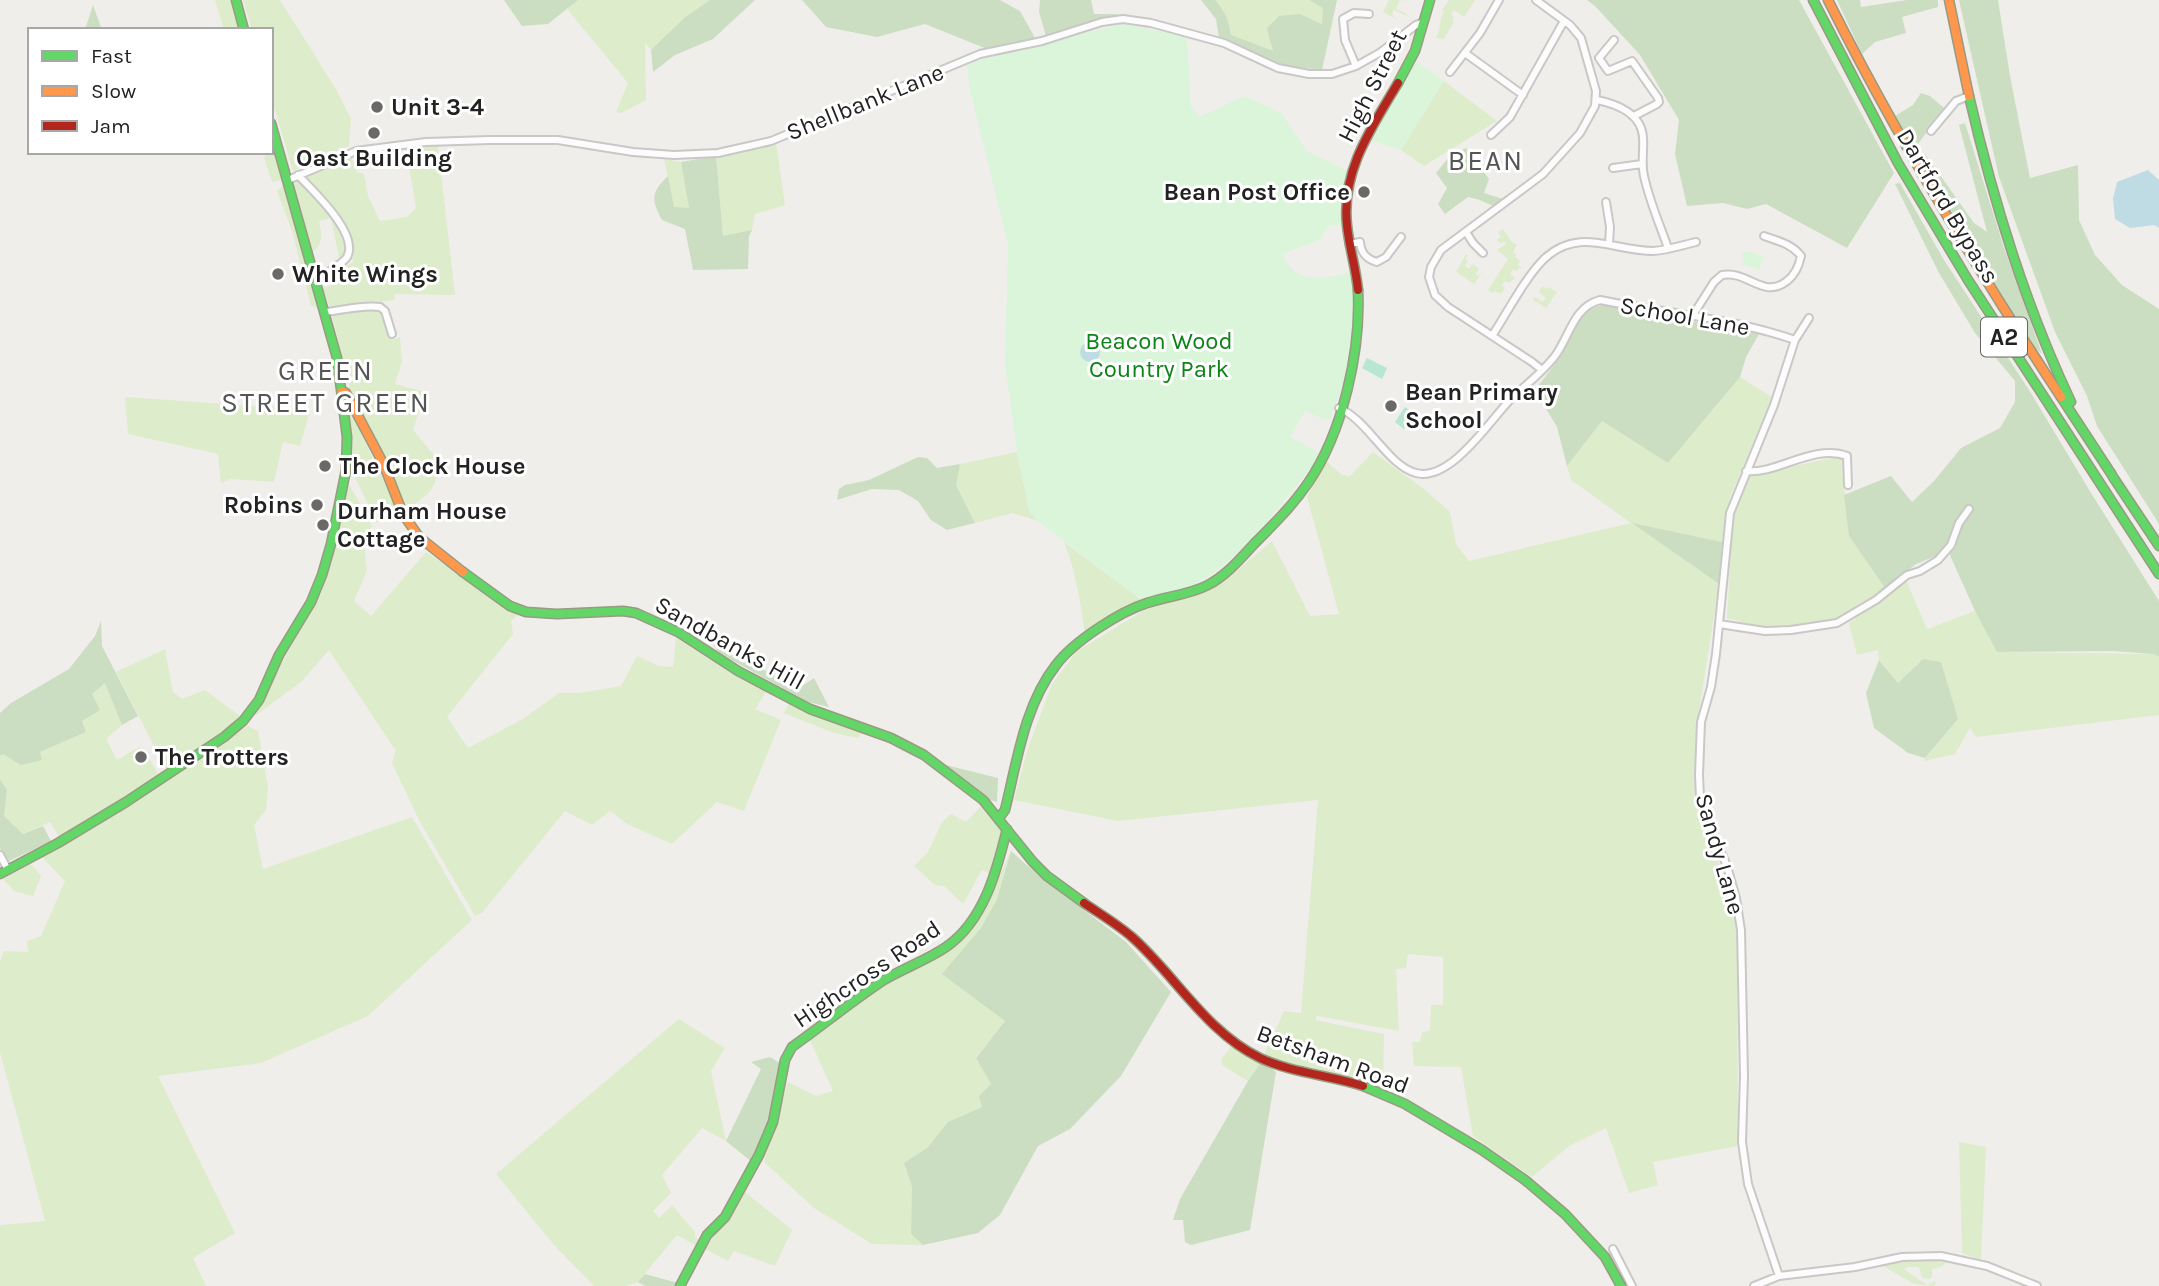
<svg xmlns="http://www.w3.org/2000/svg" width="2159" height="1286" font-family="Karla,sans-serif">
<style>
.grass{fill:#ddeccb}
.forest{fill:#cbdec1}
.park{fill:#daf5da}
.pitch{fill:#b7e6d2}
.water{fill:#bfdbe3}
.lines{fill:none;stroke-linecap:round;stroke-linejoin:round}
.street-casing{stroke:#c9c8c7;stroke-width:10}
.fast-casing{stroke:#999a82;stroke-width:11}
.slow-casing{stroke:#999a82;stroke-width:11}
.jam-casing{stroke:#999a82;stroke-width:11}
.street{stroke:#fdfcfc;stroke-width:6}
.fast{stroke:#63d668;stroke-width:8}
.slow{stroke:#ff974d;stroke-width:8}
.jam{stroke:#b3261e;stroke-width:8}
.poi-dot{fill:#6a6968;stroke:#fff;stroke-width:2.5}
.labels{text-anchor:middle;stroke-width:6;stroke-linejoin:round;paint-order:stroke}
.shield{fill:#fff;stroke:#646464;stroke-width:2}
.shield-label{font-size:23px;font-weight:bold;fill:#222}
.street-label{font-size:24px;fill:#222;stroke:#fff}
.poi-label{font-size:24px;font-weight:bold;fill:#222;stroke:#fff;text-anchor:start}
.park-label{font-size:24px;fill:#0c8416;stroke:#fff}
.quarter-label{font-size:28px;letter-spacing:2px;fill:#555;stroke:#fff}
</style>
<rect width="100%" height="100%" fill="#f0eeeb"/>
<!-- grass -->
<path class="grass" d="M215,0H231L240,30H224Z
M243,0H280L336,89L351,119L349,146L293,171L271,97V30H252Z
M578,0H710L684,18L651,50L645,43L646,100L621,113L616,112L628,83L567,9Z
M1215,0H1309L1323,7V24L1300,14L1274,52L1231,35C1229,20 1225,11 1215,0Z
M1389,0H1402L1412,4L1400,0L1396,9L1407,14V16L1394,10L1392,15L1398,20L1383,12Z
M1449,0H1475L1464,17L1454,10L1451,14L1454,17L1452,20L1454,22L1443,40L1436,37C1442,29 1438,20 1444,12L1442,10Z
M1444,81L1497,121L1424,166L1401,150Z
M271,141L282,180L272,182L264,157L266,156L265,152H271Z
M776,142L785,205L755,214L752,230L723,237L716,156Z
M438,146L455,295L394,294L395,300L331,309L322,287H328L344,277L341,269L353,262C351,223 330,204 304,177L351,157L357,172L364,174L368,196L380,221L407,217L416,208L406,149Z
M664,159L681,162L690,208H674Z
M296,181H301C321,202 344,222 347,252L339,258L331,218L319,221C322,236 324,243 311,254L294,184Z
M283,186L319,307L311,306L292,231L277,191Z
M1503,229L1511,241L1517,245L1513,252L1516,254L1515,257L1520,261L1518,265L1522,269L1519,268L1517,271L1513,269L1510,274L1515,278L1509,283L1505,281L1502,285L1505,288L1501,294L1495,291L1493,293L1488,290L1508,259L1497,250L1506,244L1504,241L1501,243L1496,240L1501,237L1498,232Z
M1466,254L1468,255L1465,258L1468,261L1465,266L1469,269L1473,264L1479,269L1476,274L1478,276L1483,271L1474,284L1456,272Z
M1542,286L1547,289L1549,287L1557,292L1546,308L1533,300L1535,297L1543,302L1546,298L1539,292Z
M377,308L382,312L392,340L400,337L402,362L395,384L425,392L413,430L438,460C437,492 430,492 407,510L370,428L351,393L332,315Z
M1740,377L1772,397L1730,498L1722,542L1634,524L1719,584L1699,711L1694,801L1711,837L1737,928L1738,1146L1653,1162L1658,1185L1629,1193L1606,1128L1569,1146L1532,1177L1473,1136L1461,1067L1414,1066L1412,1042H1420L1422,1032L1430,1031L1431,1005H1443V957L1408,954L1406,968L1396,969L1399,1031L1317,1016L1315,1020L1384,1034L1383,1089L1296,1066L1264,1055L1284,1011L1301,1013L1318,800L1118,821L1014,800L1028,748L1052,684L1077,651L1143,611L1226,580L1272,541L1310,616L1339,614L1307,497L1326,461L1342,475L1350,476L1373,452L1424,489L1450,512L1456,544L1469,561L1631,523L1571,480L1567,466L1602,421L1668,463Z
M125,397L300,409L310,410L300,446L283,442L274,482L231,479L221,483L218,454L128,434Z
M348,406L398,511L377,523L352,471Z
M1017,452L1029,510L1038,521L1013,513L975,523L955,485L960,464Z
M1841,456L1849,536L1885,588L1860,606L1837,619L1793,626L1763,627L1727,618L1733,515L1748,476Z
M348,482L372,526L367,536L338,539Z
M1064,542L1143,601L1085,634C1080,602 1076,572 1064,542Z
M364,544L367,571L354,601L371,616L426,552L519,614L511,621L513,634L447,717L468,748L523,719L559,693H580L621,686L637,656L659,666L673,667L676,638L734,675L766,692L755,709L781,720L744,811L717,802L672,844L627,824L610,811L592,825L565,811L482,913L475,916L419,820L392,763L396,749L394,748L329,650L301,682L255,716L291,646L321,594L334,548Z
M1906,580L1927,629L1975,611L1998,652L2154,654L2159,658V715L1976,737L1970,728L1955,754L1925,761V758L1958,719L1923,659L1898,683L1879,660L1878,650L1857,655L1849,623Z
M165,649L173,692L182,699L205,690L240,716L225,731L167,771L116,672Z
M106,682L122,725L106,739L117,760L139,747L151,761L159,776L59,837L50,822L23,834L4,816L7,789L0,780V756L3,753L41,759L40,752L86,732L82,721L92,694Z
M789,703L864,729L858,738L834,733L784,713Z
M248,726L258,731L268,787L266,810L254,825L263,869L412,817L472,920L368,1016L261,1063L158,1076L235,1233L193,1258L206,1286H0V1225L45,1221L0,1052V962L4,951L28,952L27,941L41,936L65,881L42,857L119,812Z
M980,807L1002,831L992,875L982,870L963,904L944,886L935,885L914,866L928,852L942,822L951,814L966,822Z
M1011,851L997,899L981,928L943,974L1005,1021L976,1057L991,1084L982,1107L948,1122L927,1148L904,1163L912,1187L911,1234L923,1245L872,1244L814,1208L764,1162L788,1082L816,1096L833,1091L809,1038L870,995L956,945L979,920Z
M31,864L41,876L33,896L14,891L3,879Z
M679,1019L725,1048L711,1071L726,1141L702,1128L662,1175L671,1193L653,1211L659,1218L672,1205L695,1232V1237L701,1241L698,1247L677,1235L638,1282L626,1286H594L555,1246L496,1174Z
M1233,1044L1262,1061L1248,1081L1223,1066L1221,1060Z
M1959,1142L1986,1147L1981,1260L1962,1253Z
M745,1192L792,1230L775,1266L734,1251L728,1261L705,1249Z
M1909,1258H1948C1945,1266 1940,1268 1932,1269V1277L1929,1279L1922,1278L1919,1267H1908L1904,1269L1927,1285L1935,1281L1936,1283L1934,1286L1914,1284L1883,1266Z"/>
<!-- forest -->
<path class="forest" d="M504,0H578L548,24L522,26Z
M710,0H755L713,39L675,55L653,72L651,50L684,18Z
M802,0H1000L1020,11L1035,38L987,49L925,24L877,37L826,27Z
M1040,0H1091L1094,14H1119L1046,36L1039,12Z
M1201,0H1215C1225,11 1229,20 1231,35L1273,51L1267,28L1279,16L1300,14L1322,24L1323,8L1309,0H1337L1322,70L1286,66L1219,38L1216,19Z
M1587,0H1799L1894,173L1847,248L1766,204L1747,209L1723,203L1687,206L1675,154L1679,120L1640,55L1596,7Z
M1837,0H1860L1861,7L1907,0H1938V7L1902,17L1906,33L1875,42L1862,54Z
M1959,0H1998L2010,76L2030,178L2078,165L2079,220L2095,255L2122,285L2159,309V524L2097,426L2087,396L2055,332L1999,177Z
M93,5L102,30H85Z
M1921,93L1930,96L1944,108L1913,151L1895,116L1913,105Z
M1965,123L2004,248L2042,354L2033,346L1996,290L1918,159L1925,154L1974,223L1987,232L1959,125Z
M1466,148L1489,179L1484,193L1503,199L1493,206L1480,200L1468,197L1445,214L1438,204L1447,188L1436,173L1449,157Z
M716,156L723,236L752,230L749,236L748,269L693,270L685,229L662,220C651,200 651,192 668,176L674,207L689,208L681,162Z
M1900,183L1944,260L2031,393L2091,493L2159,601V657L2154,654L2112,651L1997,652L1975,611L1948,551L1916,564L1885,588L1849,536L1844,495L1891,476L1912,502L1934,481L1961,448L2000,428L2015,402V381L1975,333L1939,273L1895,184Z
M1605,304L1759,334L1746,357L1740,377L1668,463L1602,421L1567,466L1557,427L1535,390C1544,378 1554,366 1562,353C1574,332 1578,309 1605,304Z
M918,457L927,458L937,468L960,464L956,485L975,523L947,530L931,520L918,501L899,490L872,489L837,500L839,489L845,485L869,480Z
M1632,523L1722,542L1719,584Z
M101,621L102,646L138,716L122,725L105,683L92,694L100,710L82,721L86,732L40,752L42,760L21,765L3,754L0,756V713L11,703L69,669L95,636Z
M713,644L799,688L814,678L829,707L808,702L719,653Z
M1923,659L1941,662L1958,719L1925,758L1908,753L1874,728L1866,693L1879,660L1898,683Z
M946,765L998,778L997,802L986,799Z
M0,780L7,789L4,816L23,834L43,826L51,841L7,862L0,848Z
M1011,851L1038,875L1126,942L1171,992L1121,1076L1070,1129L1038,1146L1000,1215L978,1233L923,1245L911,1234L912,1187L904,1163L927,1148L948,1122L982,1107L979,1096L991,1084L976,1058L1005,1021L942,974L981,928L997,899Z
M770,1057L780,1063C781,1099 766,1130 753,1163L726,1141L761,1069L751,1062Z
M1262,1061L1276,1072L1250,1230L1191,1245L1185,1242L1183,1220H1173L1180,1199L1248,1081Z
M645,1274L678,1283L676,1286H645L638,1282Z"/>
<!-- park -->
<path class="park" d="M1122,24L1187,36L1191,107L1199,117L1245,96L1281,113L1307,151L1348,171L1340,208L1342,225H1330L1319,240L1283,254C1294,287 1325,278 1353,272L1356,319L1342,388L1330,419H1323L1305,411L1290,437L1318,452L1314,464C1282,502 1243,557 1200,582C1184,592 1161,595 1143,601L1038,521L1029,510L1017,452L1005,363L1008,244L970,90L967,63L996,53Z
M1417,62L1444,81L1401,150L1369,140L1414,64Z
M1750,251L1764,257L1759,270L1744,264L1742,253Z"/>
<!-- pitch -->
<path class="pitch" d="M1367,358L1387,368L1382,379L1362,368Z
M1405,407L1414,413L1404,429L1395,422Z"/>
<!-- water -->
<path class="water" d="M2148,170L2159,180V228L2154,225L2130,228L2115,219L2113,199L2117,182Z
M1080 352a10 10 0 1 1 20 0a10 10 0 1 1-20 0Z"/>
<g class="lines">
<defs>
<path id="street" d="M1536,0L1570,25L1581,38L1596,91L1595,106L1580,133L1543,174L1441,250L1431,267L1429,277L1435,295L1448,307L1532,362L1542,370
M1614,40L1599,58L1608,71L1632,61L1658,98L1659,102L1657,104L1634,116
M1465,53L1523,95
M1356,66L1345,40L1343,19L1354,13L1369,14
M1450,72L1480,33L1499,0
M1597,100C1617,104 1642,114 1643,138C1644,151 1641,163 1644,176C1649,200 1660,225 1668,248
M1931,131L1956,101L1969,96
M1491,135L1510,117L1564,21
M1613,168L1642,164
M298,175C312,190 360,234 347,257C344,262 335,267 330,271
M288,180L356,151L426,142L490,140H558L633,152L674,155L718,153L771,141L980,54L1042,41L1102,22L1123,19L1151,23L1224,43L1278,68L1309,74H1332L1356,66L1381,52L1416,25L1421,23
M1606,202L1610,227L1609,244
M1466,232L1473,243L1483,253
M1349,244L1360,242C1361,253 1366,259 1377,262L1386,257L1401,237
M324,312C343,311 361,304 380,307L385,311L392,334
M1693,315L1714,282L1722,275C1748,270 1763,300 1787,281C1795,275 1799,266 1801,256C1792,244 1778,241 1764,236
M1492,336C1507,313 1525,278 1544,259C1579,226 1613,251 1653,251C1668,250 1683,245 1696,242
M1339,408C1368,420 1388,466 1416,473C1450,482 1489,422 1509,401C1524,386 1542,373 1555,356C1570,336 1573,307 1600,300C1665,313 1732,318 1795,340
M1746,471C1776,475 1814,443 1847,456L1848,485
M1719,624L1765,631L1791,630L1837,623L1876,600L1907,575L1920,571L1938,560L1951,545L1959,523L1969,509
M0,855L8,870
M1613,1249L1632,1286
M1779,1276L1748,1184L1742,1142L1744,1076L1741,930L1736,898L1727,866L1704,813L1700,798L1699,775L1701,722L1711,687L1716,654L1730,513L1774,405L1795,340L1809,318
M1754,1286L1779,1276L1855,1267L1902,1257L1941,1256L1987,1266L2037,1286"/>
<path id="fast" d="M236,0L244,30
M1813,0L1898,163L1968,280L2159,574
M1398,83L1415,51L1430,0
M1969,96C1993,200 2025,305 2071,402
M2061,397L2112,475
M2113,477L2159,546
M463,572L510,606L526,612L557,614L623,611L636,613L678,632L738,671L810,709L891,738L924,755L983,800L1033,862L1047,876L1084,903
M999,818L1005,810C1017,762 1024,706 1056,665C1073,642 1119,612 1147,603C1167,596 1189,595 1208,585C1227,575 1241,558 1255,543C1274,524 1293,505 1308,483C1343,432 1361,351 1358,290
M0,874L58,843L126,802L224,737L243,721L259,700L279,655L311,602L322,575L331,544L346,470L347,437L337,358L271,123
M1363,1086L1405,1104L1482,1150L1525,1180L1565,1214L1605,1257L1621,1286
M680,1286L707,1235L725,1217L759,1155L773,1122L785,1060L792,1047C823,1025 852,1001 884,980C904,968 927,960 946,947C984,921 997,870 1007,829"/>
<path id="slow" d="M1828,0C1897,138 1976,268 2061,397
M1949,0L1969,96
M342,391L346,393L383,463L403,514L419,537L463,572"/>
<path id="jam" d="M1358,290C1356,268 1349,247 1347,225C1341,171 1372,127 1398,83
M1084,903C1100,914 1117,924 1132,937C1175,975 1206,1032 1260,1058C1292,1073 1329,1075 1363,1086"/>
</defs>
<!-- street casing -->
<use href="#street" class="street-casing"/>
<!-- fast casing -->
<use href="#fast" class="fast-casing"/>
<!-- slow casing -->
<use href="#slow" class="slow-casing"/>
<!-- jam casing -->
<use href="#jam" class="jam-casing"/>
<!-- street -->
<use href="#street" class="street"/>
<!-- fast -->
<use href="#fast" class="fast"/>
<!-- slow -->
<use href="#slow" class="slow"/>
<!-- jam -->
<use href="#jam" class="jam"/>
</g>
<!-- markers -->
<g class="poi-dot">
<circle cx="377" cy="107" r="7"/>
<circle cx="374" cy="133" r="7"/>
<circle cx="1364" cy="192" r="7"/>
<circle cx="278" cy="274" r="7"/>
<circle cx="1391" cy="406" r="7"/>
<circle cx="325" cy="466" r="7"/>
<circle cx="317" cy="505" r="7"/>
<circle cx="323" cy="525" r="7"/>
<circle cx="141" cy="757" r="7"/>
</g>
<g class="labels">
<!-- shield labels -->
<rect class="shield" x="1981" y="317.5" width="46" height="39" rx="5"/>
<g class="shield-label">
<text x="2004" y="345">A2</text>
</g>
<!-- street labels -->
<g class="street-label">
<text transform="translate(1372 86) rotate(-63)" y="8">High Street</text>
<text transform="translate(865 102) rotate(-22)" y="8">Shellbank Lane</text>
<text transform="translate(1948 206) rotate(59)" y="8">Dartford Bypass</text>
<text transform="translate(1685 316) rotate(10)" y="8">School Lane</text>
<text transform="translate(730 643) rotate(29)" y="8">Sandbanks Hill</text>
<text transform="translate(1720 854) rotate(74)" y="8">Sandy Lane</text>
<text transform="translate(867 974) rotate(-34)" y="8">Highcross Road</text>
<text transform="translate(1333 1059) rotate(20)" y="8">Betsham Road</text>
</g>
<!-- poi labels -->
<g class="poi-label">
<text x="391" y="115">Unit 3-4</text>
<text x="374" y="166" text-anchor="middle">Oast Building</text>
<text x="1350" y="200" text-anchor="end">Bean Post Office</text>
<text x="292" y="282">White Wings</text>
<text x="1405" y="400">Bean Primary<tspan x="1405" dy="28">School</tspan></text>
<text x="339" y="474">The Clock House</text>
<text x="303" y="513" text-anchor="end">Robins</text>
<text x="337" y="519">Durham House<tspan x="337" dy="28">Cottage</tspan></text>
<text x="155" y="765">The Trotters</text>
</g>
<!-- park labels -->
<g class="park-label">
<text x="1159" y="349">Beacon Wood<tspan x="1159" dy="28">Country Park</tspan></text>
</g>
<!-- quarter labels -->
<g class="quarter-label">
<text x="1486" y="170">BEAN</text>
<text x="326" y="380">GREEN<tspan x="326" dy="32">STREET GREEN</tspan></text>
</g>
</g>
<!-- legend -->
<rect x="28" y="28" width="245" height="126" fill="#ffffff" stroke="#a7a7a7" stroke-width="2"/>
<rect x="42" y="51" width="35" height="10" fill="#63d668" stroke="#a7a7a7" stroke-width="2"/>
<text x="91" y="63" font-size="21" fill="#222222">Fast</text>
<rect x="42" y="86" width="35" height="10" fill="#ff974d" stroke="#a7a7a7" stroke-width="2"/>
<text x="91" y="98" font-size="21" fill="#222222">Slow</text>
<rect x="42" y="121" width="35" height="10" fill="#b3261e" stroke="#a7a7a7" stroke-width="2"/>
<text x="91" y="133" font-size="21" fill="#222222">Jam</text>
</svg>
